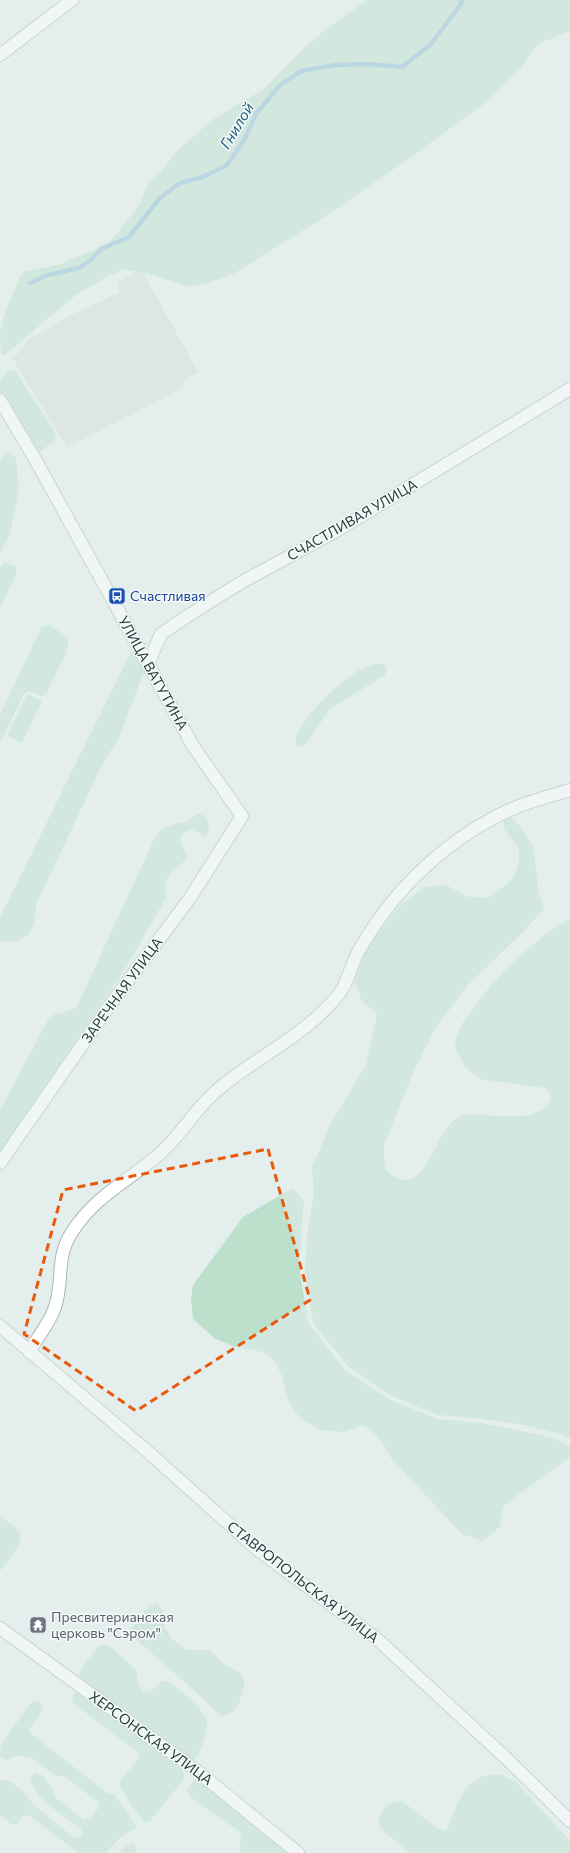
<svg xmlns="http://www.w3.org/2000/svg" width="570" height="1853" font-family="Commissioner,sans-serif">
<style>
.built{fill:#d2dedb}
.green{fill:#bde0cd}
.lines{fill:none;stroke-linecap:round;stroke-linejoin:round}
.stream{stroke:#8bbcd4;stroke-width:4.5}
.minor-casing{stroke:#a6b7b4;stroke-width:14}
.minor{stroke:#fff;stroke-width:12}
.marked{fill:none;stroke:#e8590c;stroke-width:3;stroke-dasharray:8 5;stroke-linejoin:round}
.labels{text-anchor:middle;stroke-width:3;stroke-linejoin:round;paint-order:stroke}
.street-label{font-size:14px;fill:#23413e;stroke:#f5faf9}
.transit-label{font-size:14px;fill:#164399;stroke:#f5faf9;text-anchor:start}
.worship-label{font-size:14px;fill:#5b616d;stroke:#f5faf9;text-anchor:start}
.water-label{font-size:15px;font-style:italic;fill:#1a5c80;stroke:#f5faf9}
</style>
<rect width="100%" height="100%" fill="#e4eeec"/>
<!-- built -->
<path class="built" d="M141,269L198,372L182,381L185,387L67,447L13,359L30,339L73,314L119,293L117,283Z"/>
<!-- green -->
<path class="green" d="M367,0H570V31L538,44L522,66L485,103L414,155L326,216L235,273L210,282L190,287L156,276L125,269L108,276L76,295L6,354L1,356L0,331L5,313L20,276L25,271L58,265L94,250L112,240L139,205L148,184L161,172L176,152L212,120L264,89L303,49L325,30Z
M9,370L16,372L56,434L55,440L40,452H36L0,395V382Z
M7,452L16,458L19,489L10,533L0,554V460Z
M4,562L16,567L17,572L0,608V568Z
M50,625L69,639L66,653L46,694L41,696L29,691L24,694L0,743V715L42,626Z
M134,650L145,669L119,738L104,761L37,902C34,910 36,918 33,926C29,941 13,944 0,940V917L130,654Z
M379,663L385,665L387,669L385,675L330,709L305,745L302,747L297,746C286,729 346,676 361,669C367,666 373,665 379,663Z
M27,694L42,701L22,743L7,736Z
M198,814L204,815C209,823 211,828 206,836L202,837L195,829L192,828L181,835C177,844 187,850 187,859C174,871 161,877 167,896L127,966L0,1152V1110L49,1018C58,1010 69,1014 77,1006L156,835L164,828L179,823H184Z
M511,817L520,826L533,847L539,894L544,909L523,932L468,985L436,1027L412,1075L384,1145L385,1169C426,1208 433,1131 457,1118C470,1111 482,1115 496,1116C505,1117 528,1117 535,1113C540,1111 544,1107 548,1105L551,1096L545,1088L480,1079L466,1068L457,1052L455,1042L461,1025L488,989L513,962L547,933L570,919V1438L563,1435L524,1425L483,1419L438,1415L391,1396L348,1366L313,1323L305,1271L307,1234L314,1193L312,1167L330,1125L366,1065L377,1014L362,1001L354,981L369,943L399,907L424,887L446,885L469,897L488,898C496,892 505,886 512,879C515,876 516,871 517,868C528,839 496,835 505,819Z
M293,1188L304,1201L299,1266L308,1322L345,1370L388,1399L438,1419L482,1423L522,1431L556,1439L570,1446V1457L503,1506L500,1527L483,1541L462,1534L391,1458L378,1436L363,1425L343,1432L319,1430L299,1417L287,1398L282,1376L275,1362L263,1352L235,1347L214,1338L193,1319L191,1300L193,1285L243,1217Z
M0,1516L14,1526L21,1535C19,1549 9,1560 0,1571Z
M156,1603L160,1606L165,1616V1627L172,1639L187,1650H210L222,1663L239,1672L245,1681C243,1694 238,1716 221,1716L188,1685L132,1636L131,1629C138,1619 145,1608 156,1603Z
M99,1645H106L112,1648L136,1670L139,1685L143,1691L149,1692C154,1689 159,1681 164,1681C175,1682 205,1711 207,1721C208,1729 200,1754 195,1759H189L81,1682L79,1675L81,1669Z
M80,1692L181,1767L185,1778L150,1821L145,1822L130,1804L120,1786V1782L139,1757V1753L73,1703L72,1698L74,1693Z
M34,1701H39L43,1706C42,1716 31,1722 29,1732L107,1793L114,1794L136,1826L134,1829L122,1836L106,1853H78L29,1815L23,1816L16,1825L11,1824L0,1815V1781L7,1780L21,1789L34,1805L73,1837L78,1838L82,1834L81,1829C64,1815 36,1801 30,1778L35,1773L44,1777L51,1787L55,1797L84,1820C92,1818 98,1812 99,1803L64,1776H56L33,1759L18,1755L8,1760L0,1757L1,1744L30,1704Z
M500,1774L516,1782L570,1841V1853H410L381,1829C374,1815 388,1800 402,1801L440,1830L446,1831C454,1814 460,1787 479,1778C485,1775 494,1775 500,1774Z
M198,1779L290,1853H240C238,1847 243,1840 240,1832L190,1797L187,1790L194,1780Z
M133,1843L137,1848L136,1853H118L127,1845Z"/>
<g class="lines">
<!-- stream -->
<path class="stream" d="M30,283L48,275L79,268L92,259L101,249L129,237L160,198L180,183L203,177L227,165L244,140L256,114L279,86L301,71L336,65L367,64L402,67L431,44L461,4L462,0"/>
<defs>
<path id="minor" d="M0,55L72,0
M0,400L35,459L193,746L242,816L190,898L110,1005L0,1163
M148,664L161,634L189,615L242,582L338,530L570,389
M0,1326L147,1451L258,1550L377,1639L507,1759L570,1821
M29,1352C37,1338 48,1325 54,1310C65,1282 54,1260 72,1232C95,1196 127,1182 157,1156C179,1138 193,1112 214,1093C245,1065 285,1046 316,1018C325,1009 337,999 343,988C350,975 353,959 361,947C395,888 449,837 512,809C530,801 551,796 570,790
M0,1628L197,1771L298,1853"/>
</defs>
<!-- minor casing -->
<use href="#minor" class="minor-casing"/>
<!-- minor -->
<use href="#minor" class="minor"/>
</g>
<!-- marked area -->
<path d="M0 0H570V1853H0ZM268,1149L310,1300L136,1411L24,1334L63,1190Z" fill="#e4eeec" fill-opacity=".55" fill-rule="evenodd"/>
<path class="marked" d="M268,1149L310,1300L136,1411L24,1334L63,1190Z"/>
<!-- icons -->
<defs>
<symbol id="bus-square" viewBox="-11 -11 22 22"><rect x="-9" y="-9" width="18" height="18" rx="4" fill="#1a4fb4" stroke="#f5faf9"/><path d="M-5-6H5V4H4V6H2V4H-2V6H-4V4H-5ZM-3.5-4V0h7V-4ZM-3.5 1.2v1.5H-2V1.2ZM2 1.2v1.5H3.5V1.2Z" fill="#fff"/></symbol>
<symbol id="temple-square" viewBox="-11 -11 22 22"><rect x="-9" y="-9" width="18" height="18" rx="4" fill="#6b7280" stroke="#f5faf9"/><path d="M0-6L5-2H3V0L6.5 2.5H4V6H1.5V3h-3V6H-4V2.5H-6.5L-3 0V-2H-5Z" fill="#fff"/></symbol>
</defs>
<g fill-rule="evenodd">
<use href="#bus-square" x="107" y="586" width="20" height="20"/>
<use href="#temple-square" x="28" y="1615" width="20" height="20"/>
</g>
<g class="labels">
<!-- street labels -->
<g class="street-label">
<text transform="translate(352 520) rotate(-30)" y="5">СЧАСТЛИВАЯ УЛИЦА</text>
<text transform="translate(153 673) rotate(61)" y="5">УЛИЦА ВАТУТИНА</text>
<text transform="translate(122 990) rotate(-54)" y="5">ЗАРЕЧНАЯ УЛИЦА</text>
<text transform="translate(303 1582) rotate(38)" y="5">СТАВРОПОЛЬСКАЯ УЛИЦА</text>
<text transform="translate(151 1738) rotate(36)" y="5">ХЕРСОНСКАЯ УЛИЦА</text>
</g>
<!-- transit labels -->
<g class="transit-label">
<text x="130" y="601">Счастливая</text>
</g>
<!-- worship labels -->
<g class="worship-label">
<text x="51" y="1622">Пресвитерианская<tspan x="51" dy="16">церковь "Сэром"</tspan></text>
</g>
<!-- water labels -->
<g class="water-label">
<text transform="translate(237 126) rotate(-59)" y="5">Гнилой</text>
</g>
</g>
</svg>
